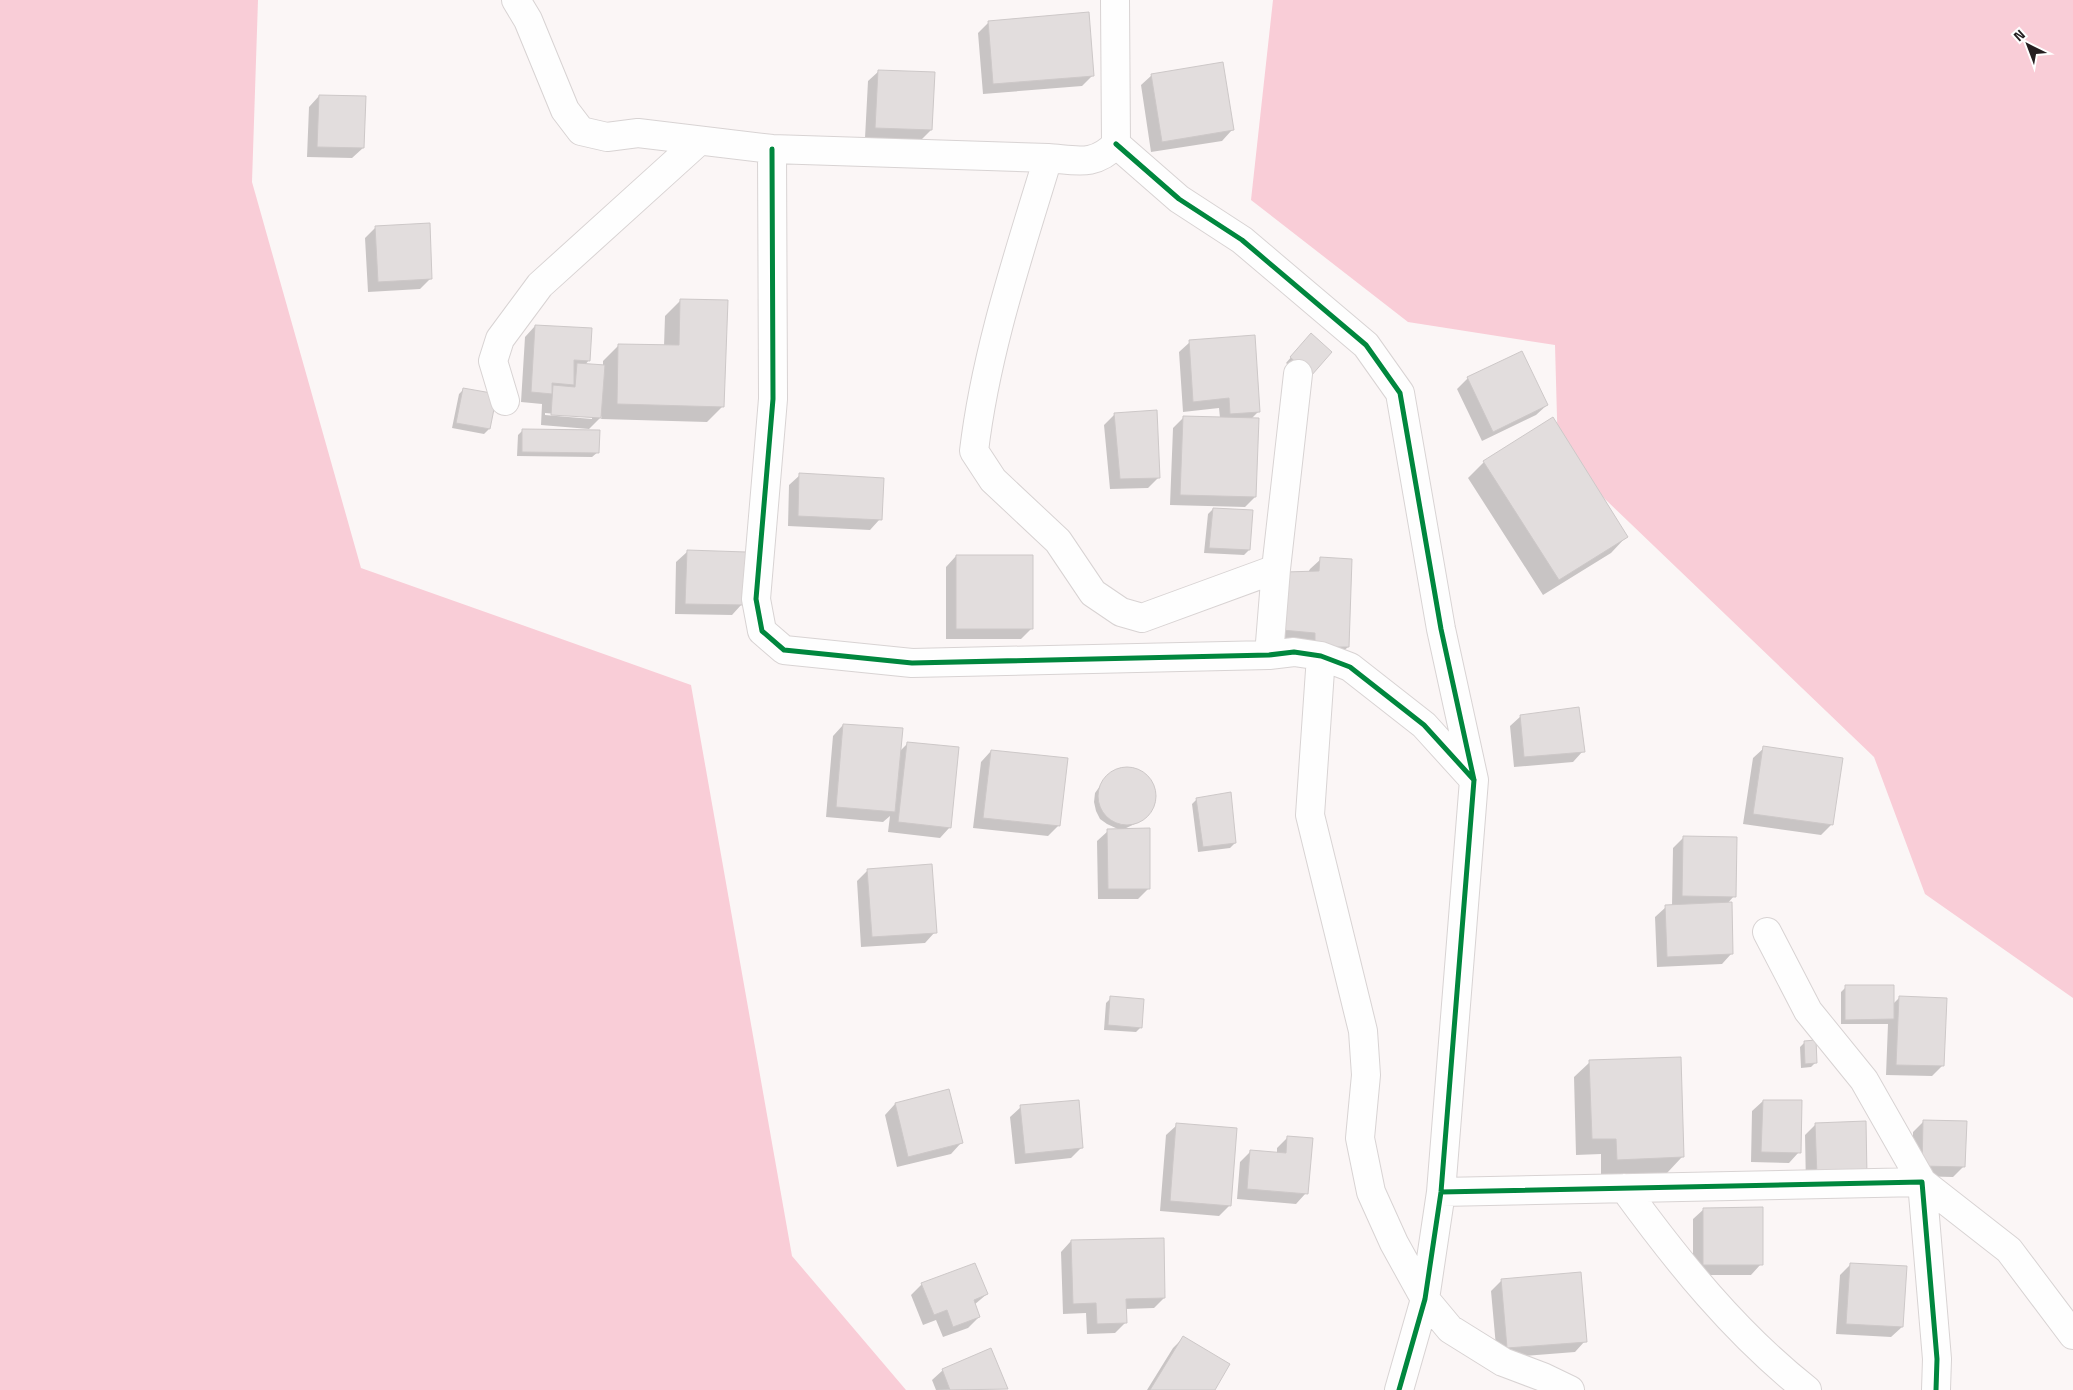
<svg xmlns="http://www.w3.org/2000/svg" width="2073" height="1390" font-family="'Titillium Web',sans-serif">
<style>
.green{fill:#f9cdd7}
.shadow{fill:#0003;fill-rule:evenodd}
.building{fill:#e2dddd;stroke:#cdc8c8}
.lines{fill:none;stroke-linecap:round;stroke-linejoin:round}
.street-casing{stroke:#d8d3d3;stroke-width:30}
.street{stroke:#fefefe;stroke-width:28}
.cycleway-casing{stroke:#fff;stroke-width:8}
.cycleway{stroke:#00873e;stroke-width:5}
</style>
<rect width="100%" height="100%" fill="#fbf6f6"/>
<!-- green -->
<path class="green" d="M0,0H258L252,182L361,568L691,685L792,1256L906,1390H0Z
M1273,0H2073V998L1925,894L1874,757L1558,454L1555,345L1408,322L1251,200Z"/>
<!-- shadow -->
<path class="shadow" d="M989,22L1093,75L1082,86L983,94L978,33Z
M879,71L931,130L920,141L865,138L868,81Z
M1152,75L1232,130L1222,141L1151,152L1141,85Z
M319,96L363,148L352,158L307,157L309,107Z
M376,227L431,278L420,289L368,292L365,238Z
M681,300L723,406L707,422L601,419L602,416L589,429L541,425L542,404L521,402L525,337L535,326L589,360L585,365L603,366V361L619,345L664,346L665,316ZM545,413L592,417V419L545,415Z
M1306,340L1305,380L1286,363Z
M1190,342L1259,411L1251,419L1255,497L1245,507L1170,505L1173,428L1184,417L1220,418L1219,408L1183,412L1179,352Z
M1468,378L1547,405L1536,415L1482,441L1457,389Z
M464,389L496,395L489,429L484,434L452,428L459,394Z
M1115,414L1159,477L1148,488L1110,489L1104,425Z
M523,430L598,452L592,457L517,456L518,435Z
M1484,462L1626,537L1611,553L1543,595L1468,478Z
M800,475L880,519L870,530L788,526L789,485Z
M1213,509L1249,550L1244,555L1204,553L1208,514Z
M687,552L742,604L732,615L675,614L676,562Z
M956,556L1032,628L1021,639H946V567Z
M1321,559L1348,647L1337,657L1272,640L1310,569Z
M1521,716L1583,751L1573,762L1514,767L1510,726Z
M843,725L899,752L908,743L950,827L940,838L888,832L890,816L883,822L826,817L833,736Z
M1764,748L1832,824L1821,835L1743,824L1753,758Z
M991,751L1059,825L1048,836L973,828L981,762Z
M1120,769L1138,770L1151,782L1155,790L1152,808L1147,815L1141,821L1122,830L1149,888L1138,899H1098L1097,841L1108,831L1120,830L1107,824L1100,819L1096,811L1094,802L1095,793L1105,779Z
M1197,799L1235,843L1230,848L1198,852L1192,804Z
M1684,837L1734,896L1727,904L1732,953L1722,964L1657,967L1655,917L1666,907L1672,906L1673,848Z
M868,870L935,932L925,943L861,947L857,881Z
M1846,987L1892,1005L1900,997L1942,1066L1932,1076L1886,1075L1888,1024H1841V992Z
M1111,998L1141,1027L1136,1032L1104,1030L1106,1003Z
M1805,1042L1816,1062L1811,1067L1801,1068L1800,1047Z
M1590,1062L1682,1157L1667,1173L1601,1176V1154L1576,1155L1574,1077Z
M948,1091L961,1143L951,1154L897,1167L885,1115L895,1104Z
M1763,1101L1799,1152L1789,1163L1751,1162L1752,1111Z
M1021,1107L1081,1148L1071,1158L1015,1164L1010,1117Z
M1923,1122L1964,1166L1953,1177L1912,1176L1913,1132Z
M1816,1124L1866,1175L1806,1187L1805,1135Z
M1177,1125L1230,1205L1219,1216L1160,1211L1166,1135Z
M1288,1137L1306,1193L1296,1204L1237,1199L1240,1162L1250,1152L1277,1154V1148Z
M1704,1209L1761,1264L1751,1275H1693V1219Z
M1071,1241L1164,1298L1154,1308L1125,1309L1126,1322L1115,1333L1087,1334L1086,1313L1063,1314L1061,1252Z
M1851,1264L1902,1327L1891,1337L1836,1334L1840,1275Z
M1502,1280L1585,1341L1575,1352L1497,1358L1491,1291Z
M922,1284L987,1294L974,1305L979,1317L968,1328L943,1337L936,1320L923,1325L911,1295Z
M1183,1338L1213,1390H1147L1173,1348Z
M943,1370L1006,1389L936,1390L932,1380Z"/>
<!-- building -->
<path class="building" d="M1089,12L1094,76L993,84L988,21Z
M1223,62L1234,130L1162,142L1151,74Z
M878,70L935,72L932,130L875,128Z
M319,95L366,96L364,148L317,147Z
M430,223L432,279L378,282L375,226Z
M680,299L728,300L724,407L617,404L618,344L679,345Z
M535,325L592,328L590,361L574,360V385L552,383V394L531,392Z
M1311,333L1332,352L1311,376L1290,357Z
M1255,335L1260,412L1230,414L1229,398L1193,402L1189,340Z
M1522,351L1548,405L1493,432L1467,377Z
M577,363L605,365L601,418L551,415L553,385L575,387Z
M463,388L497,394L490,429L456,423Z
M1157,410L1160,478L1120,479L1114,413Z
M1183,416L1259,418L1256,497L1180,495Z
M1553,417L1628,537L1559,580L1483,461Z
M522,429L600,430L599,453L522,452Z
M799,473L884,478L882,520L798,516Z
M1213,508L1253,510L1250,550L1209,548Z
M687,550L746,552L744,605L685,604Z
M956,555H1033V629H956Z
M1320,557L1352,559L1349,647H1315V633L1282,630L1285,572L1319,571Z
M1579,707L1585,752L1524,757L1520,715Z
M843,724L903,728L895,812L836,807Z
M907,742L959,747L951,828L898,822Z
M1763,746L1843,758L1833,825L1753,814Z
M991,750L1068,758L1060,826L983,818Z
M1098 796a29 29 0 1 1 58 0a29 29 0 1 1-58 0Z
M1231,792L1236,843L1203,847L1196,798Z
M1150,828V889H1108L1107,829Z
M1683,836L1737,837L1736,897L1682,896Z
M932,864L937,933L872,937L867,869Z
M1732,902L1733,954L1667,957L1665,905Z
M1845,985H1894V1019L1845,1020Z
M1110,996L1144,999L1142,1028L1108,1025Z
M1899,996L1947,998L1944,1066L1896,1065Z
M1816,1040L1817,1063L1805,1064L1804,1041Z
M1681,1057L1684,1157L1617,1160L1616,1139H1592L1589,1060Z
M949,1089L963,1143L908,1157L895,1103Z
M1079,1100L1083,1148L1025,1154L1020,1105Z
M1763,1100H1802L1801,1153L1761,1152Z
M1923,1120L1967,1121L1965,1167L1922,1166Z
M1866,1121L1867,1176L1817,1177L1815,1123Z
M1176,1123L1237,1128L1231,1206L1170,1201Z
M1287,1136L1313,1138L1308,1194L1247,1189L1250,1150L1286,1153Z
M1763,1207V1265H1703V1208Z
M1164,1238L1165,1298L1126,1299L1127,1323L1097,1324L1096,1303L1073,1304L1071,1240Z
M975,1263L988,1294L974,1300L980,1317L953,1327L947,1310L934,1315L921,1283Z
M1850,1263L1907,1266L1903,1327L1846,1324Z
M1581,1272L1587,1342L1507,1348L1501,1279Z
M1183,1336L1230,1364L1215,1390H1150Z
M991,1348L1008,1389L950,1390L942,1369Z"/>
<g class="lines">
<defs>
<path id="street" d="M516,0L528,20L565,110L581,131L607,137L638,133L772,149L1048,158C1076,160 1095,167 1116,144L1115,0
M1116,144L1179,199L1242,240L1366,345L1400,393L1441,629L1474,780L1441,1192L1425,1299L1399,1390
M772,149L773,399L756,599L762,631L784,650L912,663L1269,655L1294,652L1321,656L1350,667L1424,725L1473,779
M1048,158C1019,254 986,350 974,451L993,480L1058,541L1093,593L1121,612L1142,618L1276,569
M505,401L493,361L500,339L540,285L698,142
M1269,655L1276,569L1298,374
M1321,656L1310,815L1363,1031L1366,1075L1360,1138L1371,1192L1394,1243L1425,1299L1450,1329L1503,1362L1543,1377L1570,1390
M1767,932L1808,1011L1864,1080L1922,1182L2009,1250L2073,1335
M1624,1188C1678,1262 1735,1333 1807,1390
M1441,1192L1922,1182L1937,1359L1936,1390"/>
</defs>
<!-- street casing -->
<use href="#street" class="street-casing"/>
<!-- street -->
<use href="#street" class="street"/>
<defs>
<path id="cycleway" d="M1116,144L1179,199L1242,240L1366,345L1400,393L1441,629L1474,780L1441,1192L1425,1299L1399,1390
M772,149L773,399L756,599L762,631L784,650L912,663L1269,655L1294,652L1321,656L1350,667L1424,725L1474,780
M1441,1192L1922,1182L1937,1359L1936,1390"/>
</defs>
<!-- cycleway casing -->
<use href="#cycleway" class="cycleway-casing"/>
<!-- cycleway -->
<use href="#cycleway" class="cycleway"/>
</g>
<!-- north arrow -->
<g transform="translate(2028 45) rotate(318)" stroke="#ffffff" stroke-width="4" paint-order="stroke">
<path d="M0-4L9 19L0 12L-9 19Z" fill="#251e20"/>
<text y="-8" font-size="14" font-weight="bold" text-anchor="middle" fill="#251e20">N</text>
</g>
</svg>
